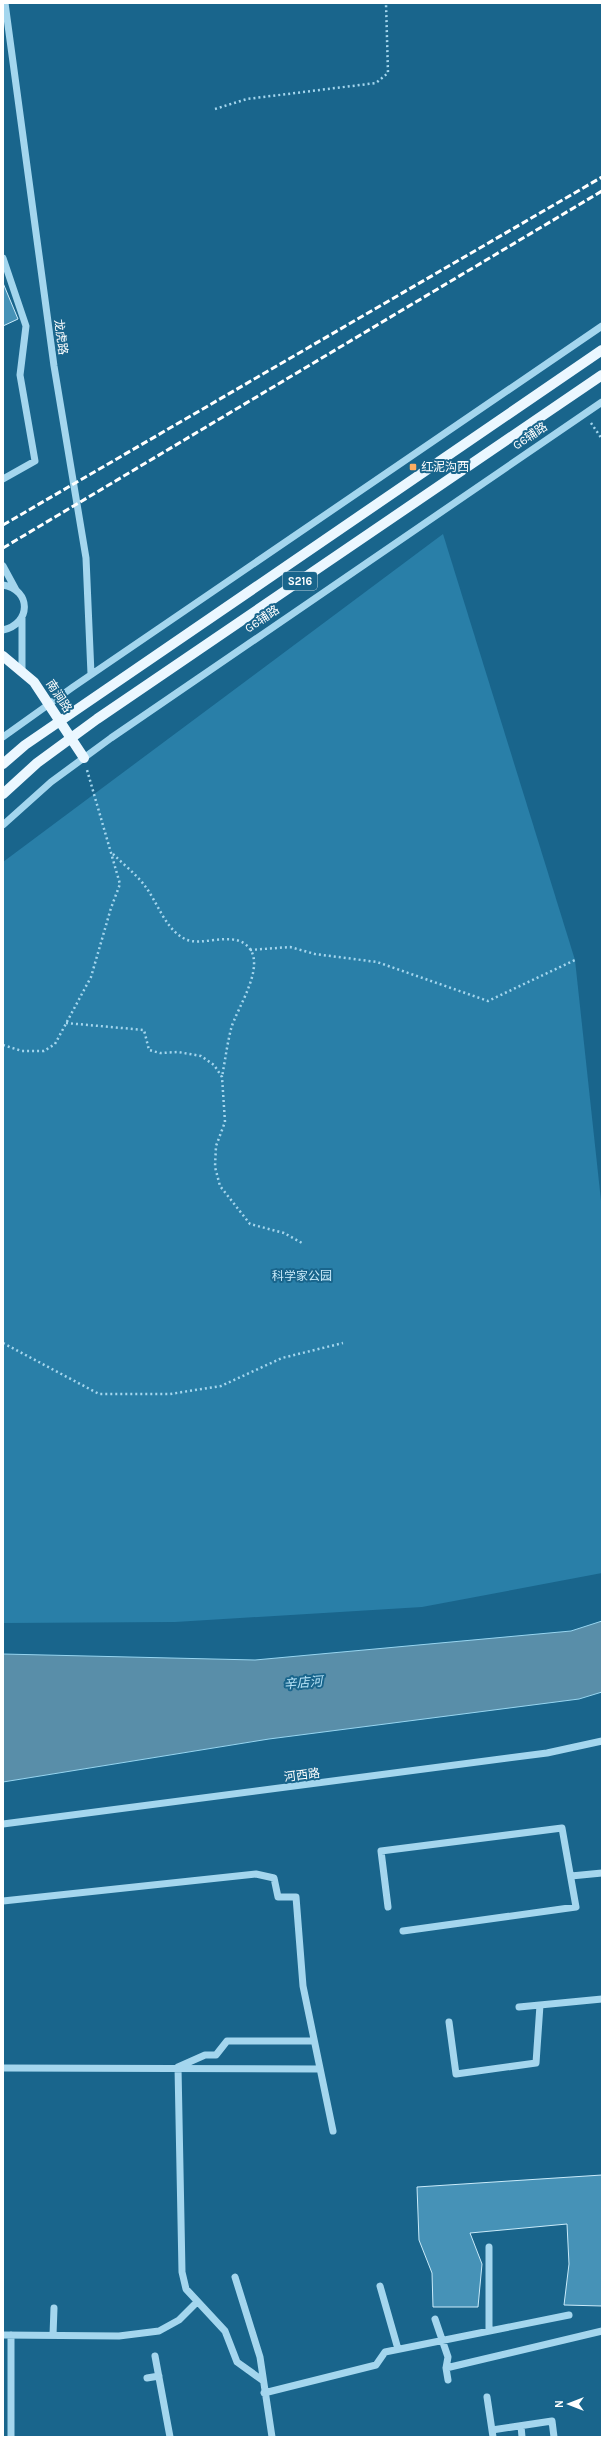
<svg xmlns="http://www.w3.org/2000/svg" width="605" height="2440" font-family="Karla,'Noto Sans SC',sans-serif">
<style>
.green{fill:#297fa8}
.water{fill:#598ea9;stroke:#97d5f0}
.building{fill:#4692b7;stroke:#caebfa}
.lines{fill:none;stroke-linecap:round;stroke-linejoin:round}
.path{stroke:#a4d6ee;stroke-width:2.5;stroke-dasharray:2 3;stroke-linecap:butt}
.minor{stroke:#a4d6ee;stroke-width:7}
.major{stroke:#ebf7ff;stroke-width:10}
.rail{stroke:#fff;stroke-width:3;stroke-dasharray:7 3;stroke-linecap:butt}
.poi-dot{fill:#ffae61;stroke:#19658c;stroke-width:1.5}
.labels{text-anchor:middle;stroke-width:4;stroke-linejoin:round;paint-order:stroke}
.shield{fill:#19658c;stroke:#bad1dc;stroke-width:1}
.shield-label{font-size:11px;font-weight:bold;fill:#fff}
.street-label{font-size:12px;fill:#fff;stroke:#19658c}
.poi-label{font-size:12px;fill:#fff;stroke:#19658c;text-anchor:start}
.park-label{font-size:12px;fill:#caebfa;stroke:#19658c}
.water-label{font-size:13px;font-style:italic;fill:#b4e1f6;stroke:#19658c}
</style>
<rect width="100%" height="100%" fill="#19658c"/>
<!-- green -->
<path class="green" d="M443,534L575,960L602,1210V1573L422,1607L175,1622L3,1623V862Z"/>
<!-- water -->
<path class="water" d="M602,1621V1692L579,1699L269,1739L3,1782V1654L255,1660L571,1631Z"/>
<!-- building -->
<path class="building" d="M3,283L18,319L3,326Z
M602,2175V2306L564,2305L569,2264L567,2224L470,2233L482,2264L478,2307H433L432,2273L419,2240L417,2187Z"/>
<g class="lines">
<!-- path -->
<path class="path" d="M215,109L247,99L376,83L388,73L386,3
M591,423L602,439
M113,854C123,864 136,874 145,886C158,903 165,929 185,939C200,947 229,932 245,944C270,962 236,1009 231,1029C227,1045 225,1061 222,1077
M250,950L290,947L315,954L377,962L488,1001L575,960
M66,1023L144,1030L149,1050L160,1053L178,1052L201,1056L214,1065L222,1077L225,1122L216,1146L215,1167L220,1186L250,1224L284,1233L302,1243
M3,1045L22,1051H44L55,1044L91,977L111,908L120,884L87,770
M3,1343L99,1394H170L221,1386L282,1358L343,1343"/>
<!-- minor -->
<path class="minor" d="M5,3L54,366L86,558L91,674
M3,258L26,326L20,375L35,461L3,479
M3,566L16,590
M3,585C32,590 31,624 3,630
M22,618V671
M3,737L73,687L602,326
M3,825L51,782L111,738L602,402
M3,1824L547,1753L602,1741
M571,1876L602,1873
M3,1901L256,1874L274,1878L278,1897H296L303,1986L333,2131
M388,1907L381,1851L562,1828L576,1907L403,1931
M519,2007L602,1999
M449,2022L456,2074L536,2063L540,2005
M178,2067L182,2272L186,2289L225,2331L237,2362L262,2380
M178,2067L205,2055H216L227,2041H314
M3,2068L320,2069
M489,2247V2331
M235,2277L260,2357L272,2437
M380,2286L398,2349
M435,2319L448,2357L446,2368L448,2380
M3,2335L119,2336L159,2331L179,2320L196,2303
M11,2335V2437
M53,2335L54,2308
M155,2356L170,2437
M446,2368L602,2331
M147,2378L159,2376
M264,2393L376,2365L385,2352L569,2315
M487,2397L493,2437
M521,2426L522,2437
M492,2430L552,2421L554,2437"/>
<!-- major -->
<path class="major" d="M3,656L34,682L84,758
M3,764L25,745L60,721L602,350
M3,794L37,763L97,719L602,375"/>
<!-- rail -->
<path class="rail" d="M3,525L602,177
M3,548L602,191"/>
</g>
<!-- markers -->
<rect class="poi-dot" x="409" y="463" width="8" height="8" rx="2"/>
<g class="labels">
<!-- shield labels -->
<rect class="shield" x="283" y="572" width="34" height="18" rx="3"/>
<g class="shield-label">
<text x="300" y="585">S216</text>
</g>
<!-- street labels -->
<g class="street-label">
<text transform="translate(61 337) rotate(82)" y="4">龙虎路</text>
<text transform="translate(530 436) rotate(-34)" y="4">G6辅路</text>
<text transform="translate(262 619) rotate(-34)" y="4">G6辅路</text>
<text transform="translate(59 696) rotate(57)" y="4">南涧路</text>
<text transform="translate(302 1775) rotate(-7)" y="4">河西路</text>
</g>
<!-- poi labels -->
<g class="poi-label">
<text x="421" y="471">红泥沟西</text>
</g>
<!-- park labels -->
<g class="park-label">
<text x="302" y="1280">科学家公园</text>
</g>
<!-- water labels -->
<g class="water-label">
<text transform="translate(303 1682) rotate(-5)" y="5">辛店河</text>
</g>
</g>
<!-- border -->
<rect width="605" height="2440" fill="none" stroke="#ffffff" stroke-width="8"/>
<!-- north arrow -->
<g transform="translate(569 2404) rotate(270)" stroke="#19658c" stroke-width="3" paint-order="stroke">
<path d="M0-3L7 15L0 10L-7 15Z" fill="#ffffff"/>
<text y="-6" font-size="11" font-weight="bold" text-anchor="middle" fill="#ffffff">N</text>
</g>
</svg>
